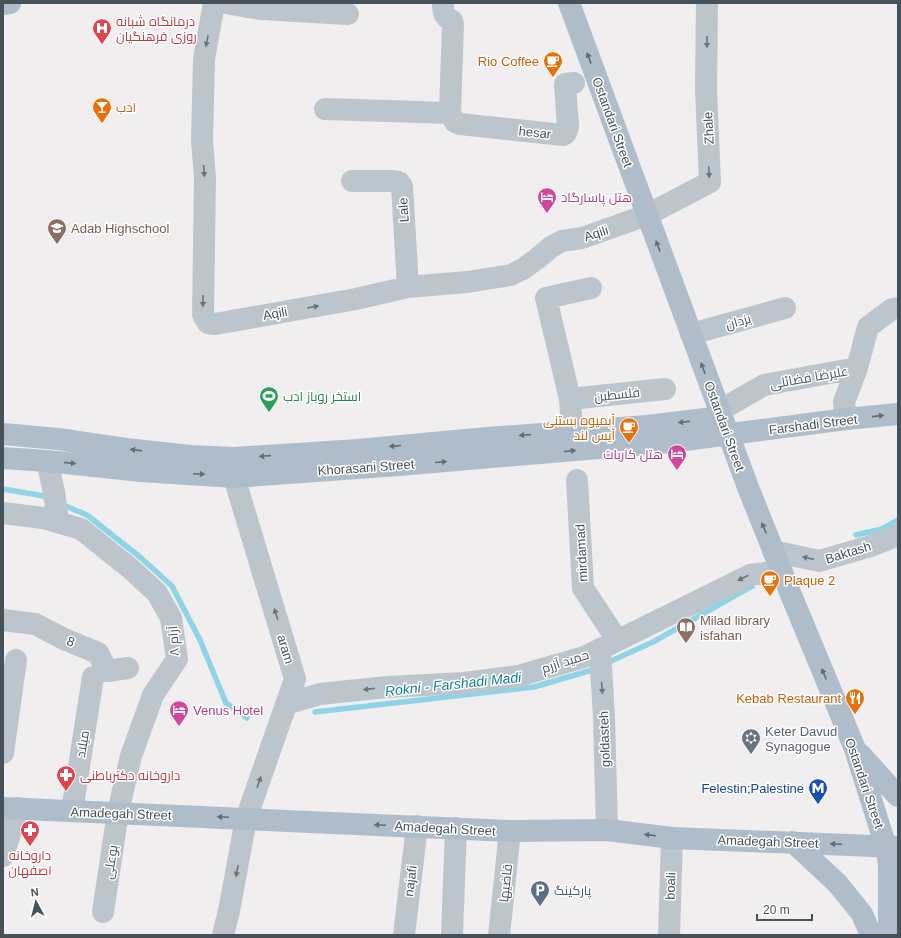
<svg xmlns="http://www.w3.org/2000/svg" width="901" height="938" font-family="Helvetica,Cairo,sans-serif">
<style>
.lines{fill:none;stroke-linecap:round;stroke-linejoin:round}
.stream{stroke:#8ed4e6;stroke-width:5.5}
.minor{stroke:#bdc5cc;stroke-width:22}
.major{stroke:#afbdcb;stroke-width:22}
.oneway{fill:#6a747c}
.oneway2{fill:#616c76}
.labels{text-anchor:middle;stroke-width:3;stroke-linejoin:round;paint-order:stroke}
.health-label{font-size:13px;fill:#be3a42;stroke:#fff;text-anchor:start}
.food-label{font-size:13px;fill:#c56008;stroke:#fff;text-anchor:end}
.street-label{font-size:13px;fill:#47515a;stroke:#fff}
.hotel-label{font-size:13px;fill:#b23c85;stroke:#fff;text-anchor:start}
.education-label{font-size:13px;fill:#785e54;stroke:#fff;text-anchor:start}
.leisure-label{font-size:13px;fill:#27864d;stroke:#fff;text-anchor:start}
.worship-label{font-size:13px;fill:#5b616d;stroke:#fff;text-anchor:start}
.transit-label{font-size:13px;fill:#164399;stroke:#fff;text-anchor:end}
.service-label{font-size:13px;fill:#4e5e75;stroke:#fff;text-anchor:start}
.water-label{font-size:14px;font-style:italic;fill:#157c98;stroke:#fff}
</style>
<rect width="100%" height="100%" fill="#f0eeee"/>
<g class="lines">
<!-- stream -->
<path class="stream" d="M3,489L44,496L50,499
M61,504L87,515L140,557L172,586L200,640L226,703L247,718
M856,535L882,529L898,520
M611,661L653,642L752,586
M315,712L534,687L592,670"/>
<!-- minor -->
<path class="minor" d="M214,3L204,59L202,140L205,178L203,315L208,323L215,324L356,299L408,287L467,282L511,275L523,269L538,258L551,247L562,241L582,238L647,215L710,182L706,90L707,3
M226,3L260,9L348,14
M443,3C443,9 443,15 449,19C454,23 451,18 453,24L450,113L455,122L460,124L563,135L566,133L568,126L565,85V84L574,83
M325,109L450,113
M352,181H393L399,182L402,186L408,287
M691,334L785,308
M570,399L665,389
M719,411L764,385L857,368
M846,419L844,402L857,368L868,327L892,309L898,308
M572,432L570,399L546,298L591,288
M47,461L54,492L58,522
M577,480L583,588L617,640
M3,513L43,518L81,529L131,569L157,593L171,618L177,659L153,695L131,756L118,812L103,912
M773,551L819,561L871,546L898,535
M3,620L35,624L64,639L98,653L107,671L128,668
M600,649L604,718L607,830
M286,704L320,694L387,687L464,683L518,676L584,657L750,575L781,571
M3,753L16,660
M72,811L93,677
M3,856L18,808
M223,935L229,911L246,819L295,679L234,477
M404,935L417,826
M452,935L456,828
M499,935L510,831
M669,935L672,838"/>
<!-- major -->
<path class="major" d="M569,3L749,490L794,602L855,749L887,850L889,866V935
M3,4L10,3
M3,434L58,439L126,449L190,456L233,458L358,450L487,438L647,426L722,417
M3,458L47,461L141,471L234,477L399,465L670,442L846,419L898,414
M861,755L894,792L898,796
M3,808L510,831L607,830L672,838L898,847
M793,842L838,884L862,914L871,935"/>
</g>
<!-- one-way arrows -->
<defs><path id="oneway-solid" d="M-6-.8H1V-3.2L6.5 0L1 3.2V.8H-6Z"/></defs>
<g class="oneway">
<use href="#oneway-solid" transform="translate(207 41) rotate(101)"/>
<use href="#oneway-solid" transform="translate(707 42) rotate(91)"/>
<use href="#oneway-solid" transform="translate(204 171) rotate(85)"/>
<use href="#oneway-solid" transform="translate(709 172) rotate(87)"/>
<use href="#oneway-solid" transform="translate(203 301) rotate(91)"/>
<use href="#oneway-solid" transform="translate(313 307) rotate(-10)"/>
<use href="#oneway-solid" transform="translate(808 558) rotate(-167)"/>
<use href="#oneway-solid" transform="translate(743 578) rotate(153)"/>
<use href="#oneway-solid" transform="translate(276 614) rotate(-107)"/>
<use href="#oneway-solid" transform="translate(602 688) rotate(86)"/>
<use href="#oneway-solid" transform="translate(369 689) rotate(174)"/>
<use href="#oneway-solid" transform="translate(259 782) rotate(-71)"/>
<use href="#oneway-solid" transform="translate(237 871) rotate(101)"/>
</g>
<g class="oneway2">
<use href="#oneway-solid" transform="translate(589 58) rotate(-110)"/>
<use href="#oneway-solid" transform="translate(658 246) rotate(-110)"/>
<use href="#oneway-solid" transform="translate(703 368) rotate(-110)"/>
<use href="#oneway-solid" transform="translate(878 416) rotate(-6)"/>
<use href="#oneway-solid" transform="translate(684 422) rotate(173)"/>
<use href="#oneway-solid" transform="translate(525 435) rotate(176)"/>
<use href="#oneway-solid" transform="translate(395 446) rotate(175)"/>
<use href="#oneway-solid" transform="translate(136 450) rotate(-173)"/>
<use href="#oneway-solid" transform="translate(570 451) rotate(-5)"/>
<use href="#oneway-solid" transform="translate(265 456) rotate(176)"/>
<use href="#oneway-solid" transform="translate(441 462) rotate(-5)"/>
<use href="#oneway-solid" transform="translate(70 463) rotate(6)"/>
<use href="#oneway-solid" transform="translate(199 474) rotate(3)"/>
<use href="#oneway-solid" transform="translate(764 528) rotate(-112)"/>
<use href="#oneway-solid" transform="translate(824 674) rotate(-113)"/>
<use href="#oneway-solid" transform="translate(223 817) rotate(-177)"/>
<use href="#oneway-solid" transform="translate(380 825) rotate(-177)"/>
<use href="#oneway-solid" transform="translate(650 835) rotate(-173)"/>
<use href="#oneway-solid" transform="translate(836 844) rotate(-177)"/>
</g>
<!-- icons -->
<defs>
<symbol id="hospital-pin" viewBox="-11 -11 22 30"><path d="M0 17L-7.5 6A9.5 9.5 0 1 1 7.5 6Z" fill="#e0444e" stroke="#fff"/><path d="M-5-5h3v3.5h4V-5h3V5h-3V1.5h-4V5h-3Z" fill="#fff"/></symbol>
<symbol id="cafe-pin" viewBox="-11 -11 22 30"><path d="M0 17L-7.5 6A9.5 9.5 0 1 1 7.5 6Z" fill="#e8710a" stroke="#fff"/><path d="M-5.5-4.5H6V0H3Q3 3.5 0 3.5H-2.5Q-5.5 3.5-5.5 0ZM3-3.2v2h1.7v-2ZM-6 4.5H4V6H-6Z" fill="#fff"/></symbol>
<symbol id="bar-pin" viewBox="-11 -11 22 30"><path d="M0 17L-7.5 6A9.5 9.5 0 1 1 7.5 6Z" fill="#e8710a" stroke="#fff"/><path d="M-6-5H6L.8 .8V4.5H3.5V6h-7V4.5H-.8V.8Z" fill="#fff"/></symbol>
<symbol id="hotel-pin" viewBox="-11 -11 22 30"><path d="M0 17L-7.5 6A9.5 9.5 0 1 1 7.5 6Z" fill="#d1479c" stroke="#fff"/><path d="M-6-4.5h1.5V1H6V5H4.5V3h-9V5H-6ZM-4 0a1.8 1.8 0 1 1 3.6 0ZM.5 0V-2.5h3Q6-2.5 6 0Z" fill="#fff"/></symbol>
<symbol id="school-pin" viewBox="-11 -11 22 30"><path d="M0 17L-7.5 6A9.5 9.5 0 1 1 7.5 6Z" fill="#8d6e63" stroke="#fff"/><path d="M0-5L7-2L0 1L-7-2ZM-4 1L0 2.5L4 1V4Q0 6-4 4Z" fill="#fff"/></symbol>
<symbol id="stadium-pin" viewBox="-11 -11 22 30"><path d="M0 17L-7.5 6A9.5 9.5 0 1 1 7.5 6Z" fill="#2e9e5b" stroke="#fff"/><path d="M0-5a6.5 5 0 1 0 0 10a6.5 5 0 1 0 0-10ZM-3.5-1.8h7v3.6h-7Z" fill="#fff"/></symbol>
<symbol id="library-pin" viewBox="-11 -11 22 30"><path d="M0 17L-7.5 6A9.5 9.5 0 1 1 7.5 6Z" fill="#8d6e63" stroke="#fff"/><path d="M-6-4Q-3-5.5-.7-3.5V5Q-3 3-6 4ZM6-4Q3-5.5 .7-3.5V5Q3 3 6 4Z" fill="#fff"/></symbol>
<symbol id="restaurant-pin" viewBox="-11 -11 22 30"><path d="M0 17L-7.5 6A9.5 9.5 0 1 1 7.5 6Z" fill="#e8710a" stroke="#fff"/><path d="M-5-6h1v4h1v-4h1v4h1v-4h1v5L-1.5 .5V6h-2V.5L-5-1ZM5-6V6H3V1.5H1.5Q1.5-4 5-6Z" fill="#fff"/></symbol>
<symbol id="synagogue-pin" viewBox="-11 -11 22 30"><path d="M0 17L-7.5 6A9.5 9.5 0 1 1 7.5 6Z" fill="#6b7280" stroke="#fff"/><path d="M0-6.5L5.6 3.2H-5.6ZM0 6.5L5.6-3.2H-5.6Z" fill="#fff"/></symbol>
<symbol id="pharmacy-pin" viewBox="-11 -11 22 30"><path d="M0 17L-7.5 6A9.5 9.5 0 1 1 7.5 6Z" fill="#e0444e" stroke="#fff"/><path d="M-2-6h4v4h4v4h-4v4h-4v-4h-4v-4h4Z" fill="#fff"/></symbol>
<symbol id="metro-pin" viewBox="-11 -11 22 30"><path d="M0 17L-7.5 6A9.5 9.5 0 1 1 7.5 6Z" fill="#1a4fb4" stroke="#fff"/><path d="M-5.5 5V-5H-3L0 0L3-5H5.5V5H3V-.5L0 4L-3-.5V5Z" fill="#fff"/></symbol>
<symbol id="parking-pin" viewBox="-11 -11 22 30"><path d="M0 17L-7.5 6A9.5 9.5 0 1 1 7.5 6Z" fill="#5c6f8a" stroke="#fff"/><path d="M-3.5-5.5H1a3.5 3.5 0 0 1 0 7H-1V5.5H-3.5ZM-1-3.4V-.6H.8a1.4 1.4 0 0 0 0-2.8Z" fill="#fff"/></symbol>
</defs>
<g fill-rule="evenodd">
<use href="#hospital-pin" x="91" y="17" width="22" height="30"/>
<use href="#cafe-pin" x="542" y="50" width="22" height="30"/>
<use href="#bar-pin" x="91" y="96" width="22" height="30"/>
<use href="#hotel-pin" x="536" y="186" width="22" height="30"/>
<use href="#school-pin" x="46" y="217" width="22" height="30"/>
<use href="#stadium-pin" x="258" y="385" width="22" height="30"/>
<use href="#cafe-pin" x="618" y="416" width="22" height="30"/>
<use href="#hotel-pin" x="666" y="443" width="22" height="30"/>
<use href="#cafe-pin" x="759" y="569" width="22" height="30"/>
<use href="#library-pin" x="675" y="616" width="22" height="30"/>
<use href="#restaurant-pin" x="844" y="687" width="22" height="30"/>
<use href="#hotel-pin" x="168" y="699" width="22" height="30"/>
<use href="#synagogue-pin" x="740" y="727" width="22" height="30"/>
<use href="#pharmacy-pin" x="55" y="764" width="22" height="30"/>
<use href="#metro-pin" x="807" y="777" width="22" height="30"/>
<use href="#pharmacy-pin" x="19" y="819" width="22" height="30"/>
<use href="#parking-pin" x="529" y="879" width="22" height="30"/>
</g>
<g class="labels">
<!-- health labels -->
<g class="health-label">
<text x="116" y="26">درمانگاه شبانه<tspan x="116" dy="15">روزی فرهنگیان</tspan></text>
<text x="80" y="780">داروخانه دکترباطنی</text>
<text x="30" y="860" text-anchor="middle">داروخانه<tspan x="30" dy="15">اصفهان</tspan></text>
</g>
<!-- food labels -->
<g class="food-label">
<text x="539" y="66">Rio Coffee</text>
<text x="116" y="112" text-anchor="start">ادب</text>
<text x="615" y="425">آبمیوه بستنی<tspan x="615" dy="15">آیس لند</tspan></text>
<text x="784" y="585" text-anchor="start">Plaque 2</text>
<text x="841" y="703">Kebab Restaurant</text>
</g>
<!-- street labels -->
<g class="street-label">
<text transform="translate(613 122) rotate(70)" y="5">Ostandari Street</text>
<text transform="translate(708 128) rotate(-93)" y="5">Zhale</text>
<text transform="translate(535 132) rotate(6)" y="5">hesar</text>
<text transform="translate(403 210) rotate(-94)" y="5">Lale</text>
<text transform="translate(596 233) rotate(-18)" y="5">Aqili</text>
<text transform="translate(275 313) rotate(-10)" y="5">Aqili</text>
<text transform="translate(738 321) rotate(-16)" y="5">یزدان</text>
<text transform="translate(809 377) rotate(-10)" y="5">علیرضا فضائلی</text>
<text transform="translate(617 394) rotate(-6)" y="5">فلسطین</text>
<text transform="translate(813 424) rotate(-7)" y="5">Farshadi Street</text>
<text transform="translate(725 426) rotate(70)" y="5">Ostandari Street</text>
<text transform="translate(366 467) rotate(-4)" y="5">Khorasani Street</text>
<text transform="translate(848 552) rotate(-17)" y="5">Baktash</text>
<text transform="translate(581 553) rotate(-93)" y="5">mirdamad</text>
<text transform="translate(71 641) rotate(23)" y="5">8</text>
<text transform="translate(173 641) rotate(-94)" y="5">۸ آرام</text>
<text transform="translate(286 649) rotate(73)" y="5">aram</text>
<text transform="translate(565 661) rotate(-18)" y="5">حمید آزرم</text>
<text transform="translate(604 739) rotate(-92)" y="5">goldasteh</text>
<text transform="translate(82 744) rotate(-81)" y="5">میلاد</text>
<text transform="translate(865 783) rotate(71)" y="5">Ostandari Street</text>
<text transform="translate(121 813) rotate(2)" y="5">Amadegah Street</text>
<text transform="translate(445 828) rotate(3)" y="5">Amadegah Street</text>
<text transform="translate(768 841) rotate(2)" y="5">Amadegah Street</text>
<text transform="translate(110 862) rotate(-81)" y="5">بوعلی</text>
<text transform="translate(410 881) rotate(-83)" y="5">najafi</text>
<text transform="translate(505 883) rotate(-84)" y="5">قاضیها</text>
<text transform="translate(670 886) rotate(-88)" y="5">boali</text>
</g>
<!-- hotel labels -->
<g class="hotel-label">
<text x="561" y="202">هتل پاسارگاد</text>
<text x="663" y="459" text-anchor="end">هتل کاربات</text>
<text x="193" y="715">Venus Hotel</text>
</g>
<!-- education labels -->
<g class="education-label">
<text x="71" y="233">Adab Highschool</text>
<text x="700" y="625">Milad library<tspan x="700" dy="15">isfahan</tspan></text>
</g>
<!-- leisure labels -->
<g class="leisure-label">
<text x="283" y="401">استخر روباز ادب</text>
</g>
<!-- worship labels -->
<g class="worship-label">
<text x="765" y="736">Keter Davud<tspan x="765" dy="15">Synagogue</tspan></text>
</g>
<!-- transit labels -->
<g class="transit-label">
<text x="804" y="793">Felestin;Palestine</text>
</g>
<!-- service labels -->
<g class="service-label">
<text x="554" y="895">پارکینگ</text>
</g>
<!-- water labels -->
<g class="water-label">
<text transform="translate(453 684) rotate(-6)" y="5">Rokni - Farshadi Madi</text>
</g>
</g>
<!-- border -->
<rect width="901" height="938" fill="none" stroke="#47515a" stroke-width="8"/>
<!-- north arrow -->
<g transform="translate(36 902) rotate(353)" stroke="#ffffff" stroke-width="3" paint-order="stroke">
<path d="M0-3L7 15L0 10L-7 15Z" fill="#47515a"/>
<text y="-6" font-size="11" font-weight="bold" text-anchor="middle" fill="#47515a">N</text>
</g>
<!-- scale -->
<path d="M757 914v6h55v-6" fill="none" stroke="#47515a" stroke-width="2"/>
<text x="763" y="914" font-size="12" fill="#47515a" stroke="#ffffff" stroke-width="3" paint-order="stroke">20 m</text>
</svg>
